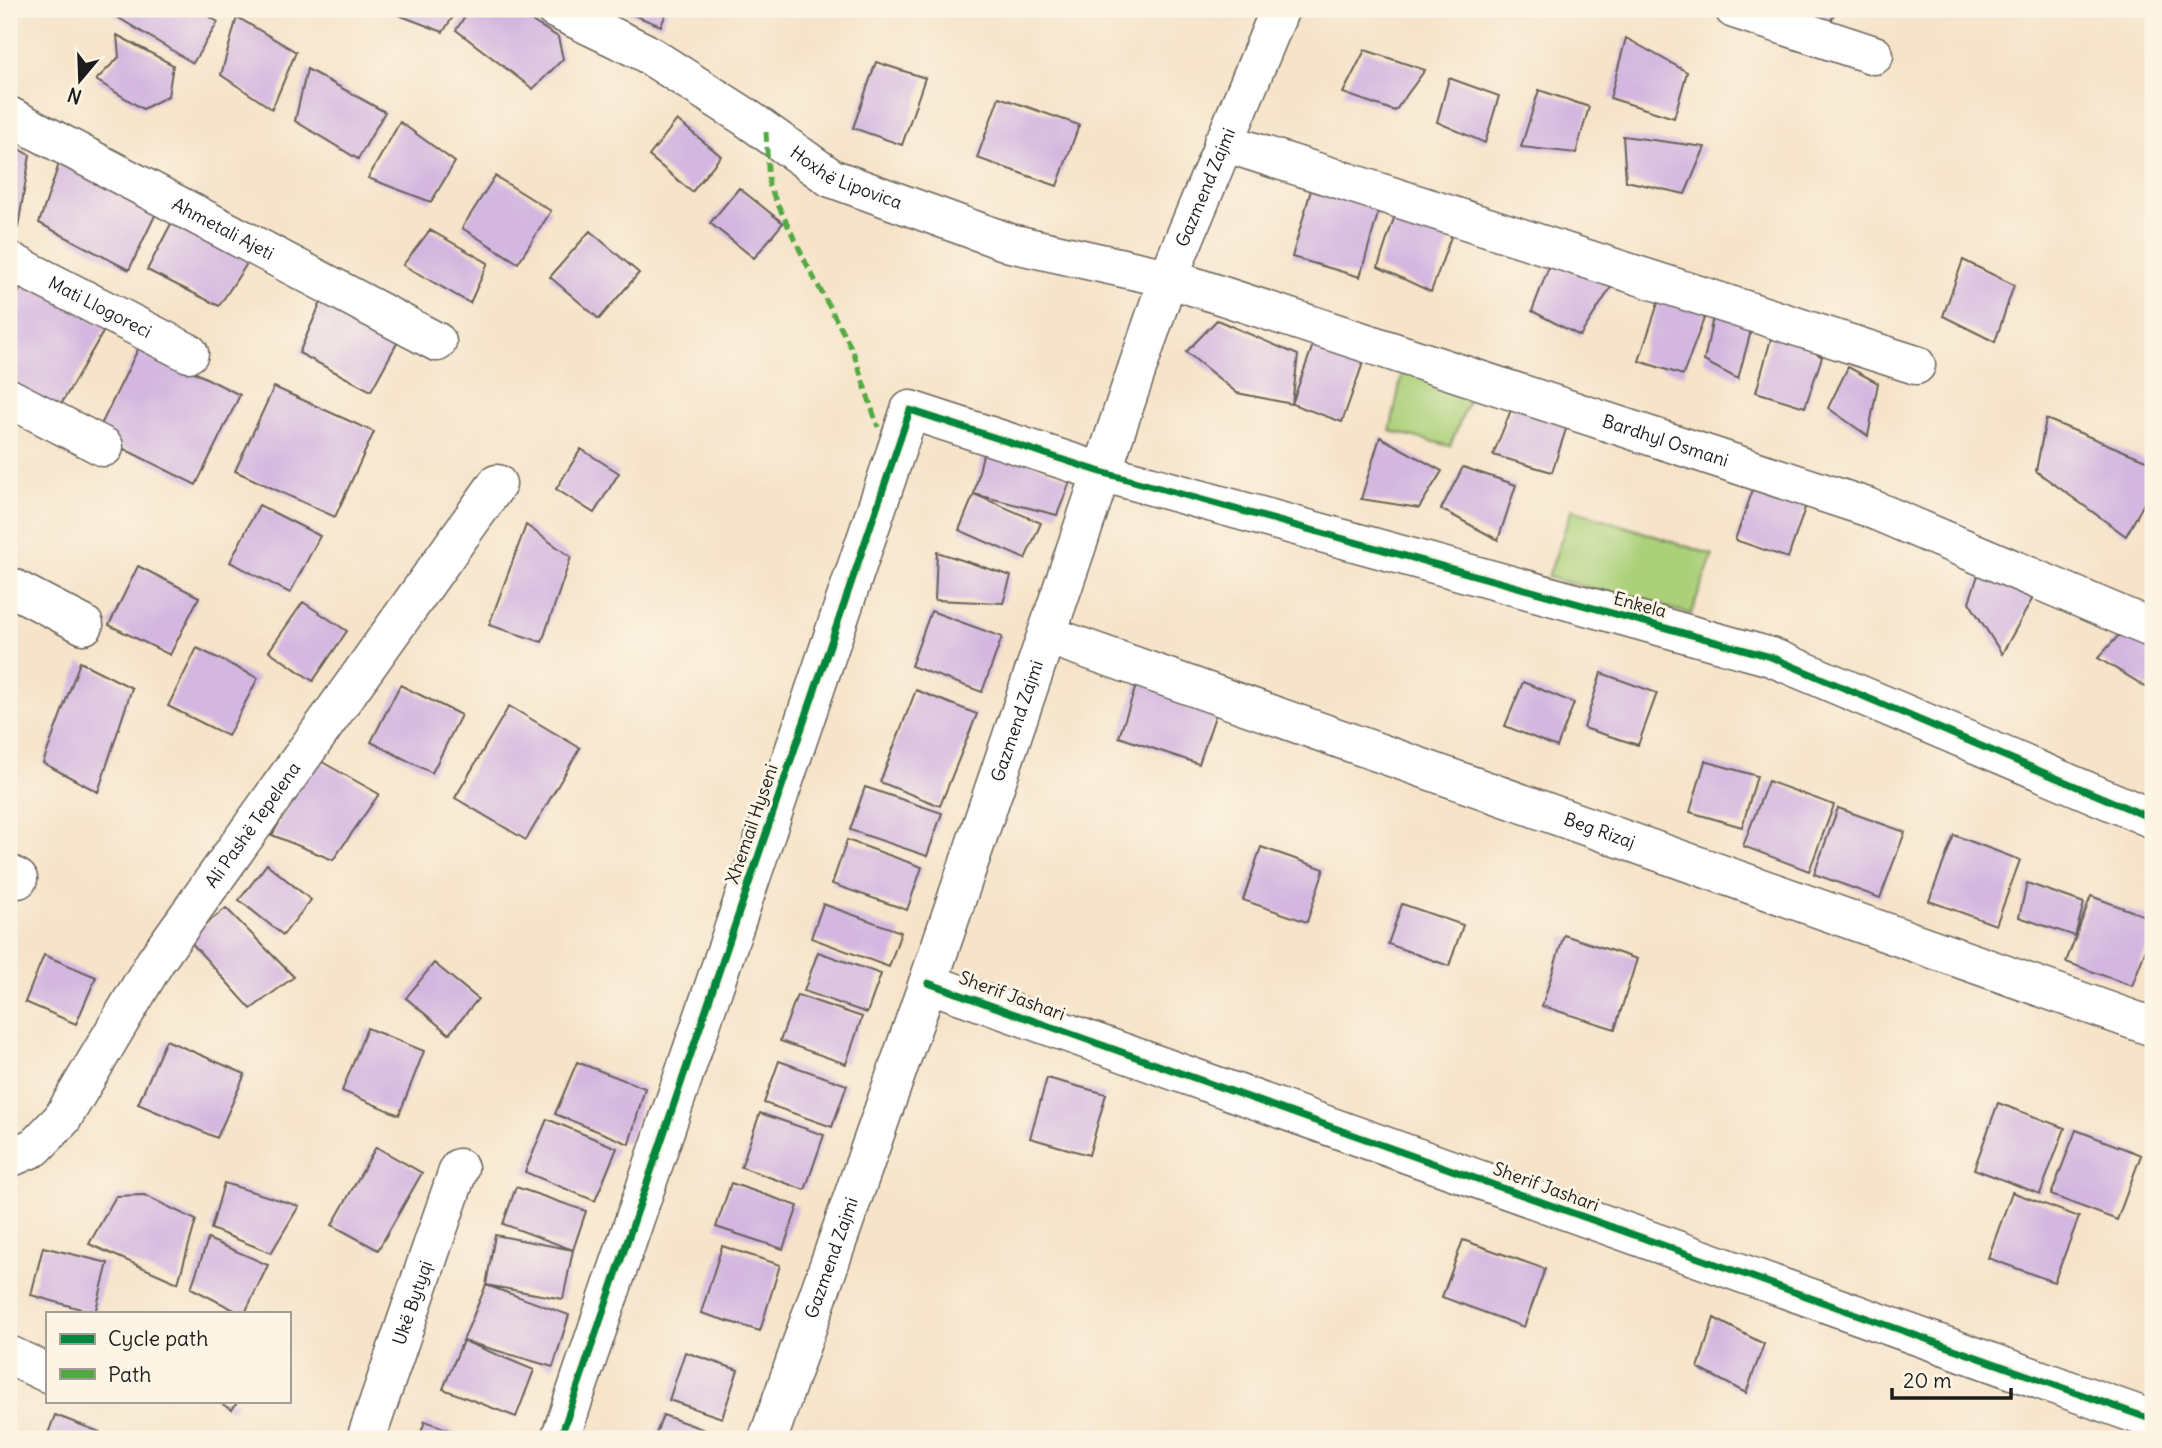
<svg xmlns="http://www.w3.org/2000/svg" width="2162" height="1448" font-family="Delius,sans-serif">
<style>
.green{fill:#abd079;stroke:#64764a;stroke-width:2}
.building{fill:#d4b7e0}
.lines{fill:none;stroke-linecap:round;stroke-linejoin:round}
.street-casing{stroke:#686259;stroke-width:41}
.street{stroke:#fff;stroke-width:38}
.quiet{stroke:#52a943;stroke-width:5;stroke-dasharray:10 5;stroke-linecap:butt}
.cycleway-casing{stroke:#fcf5e5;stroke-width:11}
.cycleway{stroke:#00873e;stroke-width:7}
.labels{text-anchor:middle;stroke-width:6;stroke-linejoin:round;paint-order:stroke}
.street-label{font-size:18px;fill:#1c1c1c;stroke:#fcf5e5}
</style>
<rect width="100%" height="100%" fill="#fcf5e5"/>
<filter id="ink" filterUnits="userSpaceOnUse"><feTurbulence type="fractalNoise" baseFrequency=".0143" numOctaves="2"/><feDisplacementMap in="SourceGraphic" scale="14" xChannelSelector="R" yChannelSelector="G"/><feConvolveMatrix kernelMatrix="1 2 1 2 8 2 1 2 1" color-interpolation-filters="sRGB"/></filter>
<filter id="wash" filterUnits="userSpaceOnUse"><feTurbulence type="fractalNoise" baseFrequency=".00686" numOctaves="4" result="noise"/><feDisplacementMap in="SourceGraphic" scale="28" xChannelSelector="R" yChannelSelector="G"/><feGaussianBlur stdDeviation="1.57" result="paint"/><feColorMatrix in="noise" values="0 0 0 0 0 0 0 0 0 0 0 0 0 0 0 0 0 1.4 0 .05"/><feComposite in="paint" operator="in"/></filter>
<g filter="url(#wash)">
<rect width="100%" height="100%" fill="#f6e3c9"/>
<!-- green -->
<path class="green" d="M1403,370L1472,392L1450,446L1390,431Z
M1572,509L1713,555L1691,614L1548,577Z"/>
<g id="blocks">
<!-- building -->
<path class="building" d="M116,9H197L218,22L193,63L114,15Z
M383,9H458L443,32Z
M470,9H512L558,37L563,59L533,89L456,30Z
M618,9H668L661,26Z
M1779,9H1836L1828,28Z
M237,17L296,52L272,109L221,75Z
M117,35L173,65L168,96L143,109L96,80L119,57Z
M1626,38L1687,72L1674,118L1610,98Z
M1365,50L1425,70L1395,111L1343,93Z
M876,62L925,78L902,145L853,128Z
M307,69L385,112L358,159L295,121Z
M1449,78L1499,96L1485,143L1437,122Z
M1539,90L1589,107L1576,153L1521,147Z
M999,97L1079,125L1057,186L977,158Z
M677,120L721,156L692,192L649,156Z
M400,122L455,162L431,202L368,178Z
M1623,136L1705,147L1685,194L1626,181Z
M9,144L30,155L18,227L9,222Z
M61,158L160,205L129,270L39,223Z
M495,176L551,211L518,263L462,228Z
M739,188L783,223L754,258L710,223Z
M1311,190L1379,210L1360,277L1292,257Z
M1395,215L1453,231L1431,292L1378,267Z
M175,216L250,259L219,306L147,270Z
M430,230L488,263L470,303L403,265Z
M590,231L639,273L599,319L550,277Z
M1963,260L2014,285L1995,342L1943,316Z
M1550,264L1615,281L1580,336L1532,311Z
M25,281L106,327L56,413L9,385V309Z
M327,288L402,334L371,391L299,353Z
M1661,294L1706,313L1683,375L1639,361Z
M1716,303L1752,327L1738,379L1704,361Z
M1217,320L1298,355L1292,404L1237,393L1186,352Z
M1774,328L1822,357L1805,407L1756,392Z
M1314,342L1364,360L1342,422L1292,404Z
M140,345L240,395L196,485L96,435Z
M1848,367L1878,383L1868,436L1828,408Z
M274,387L374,432L335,517L235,471Z
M1513,405L1571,414L1552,472L1493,455Z
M2046,419L2153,463V487L2126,536L2036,471Z
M1380,437L1442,471L1419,508L1361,499Z
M985,445L1071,479L1057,515L974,494Z
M581,449L619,473L594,513L556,489Z
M1463,467L1516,485L1498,540L1441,509Z
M1755,484L1807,502L1788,558L1735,540Z
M974,494L1041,523L1025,559L959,530Z
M259,505L320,536L290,593L230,562Z
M526,525L571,557L542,642L489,625Z
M937,552L1011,576L1003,603L935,600Z
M138,566L199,597L170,655L109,625Z
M1981,566L2034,596L2002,654L1969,602Z
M303,602L347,631L313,681L269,651Z
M931,611L1002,637L982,692L911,666Z
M2130,623L2153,638V678L2148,688L2098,658Z
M197,648L258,678L228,736L168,706Z
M80,662L132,688L98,792L43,763Z
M1141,671L1221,698L1199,764L1119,737Z
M1601,673L1657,693L1638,745L1584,728Z
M1523,682L1574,703L1557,747L1505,726Z
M400,685L461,715L432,773L371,742Z
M916,690L977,714L940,806L880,782Z
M509,706L580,748L526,840L455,798Z
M315,758L379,794L333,860L272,835Z
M1705,761L1757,776L1742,827L1690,812Z
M1768,781L1834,805L1809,871L1743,846Z
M865,787L942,813L927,856L850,830Z
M1838,808L1905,832L1880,898L1814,874Z
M1954,835L2020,860L1996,925L1929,901Z
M847,840L922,867L907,910L832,884Z
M1261,847L1324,869L1307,922L1243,900Z
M267,864L311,900L283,935L239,900Z
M2027,883L2084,903L2075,936L2019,917Z
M2091,896L2153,919V930L2132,986L2066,962Z
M823,904L901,932L889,967L811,938Z
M1402,904L1463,925L1449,966L1388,944Z
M226,908L294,977L251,1009L188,939Z
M1564,935L1637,959L1615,1029L1542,1006Z
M818,952L881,974L867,1013L804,991Z
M44,955L96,977L76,1024L25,1002Z
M434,963L478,999L449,1034L406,998Z
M797,995L862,1017L846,1064L780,1041Z
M367,1028L424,1051L399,1115L342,1091Z
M166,1040L245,1074L217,1138L138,1104Z
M779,1061L847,1085L832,1127L764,1103Z
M577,1062L645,1088L629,1144L555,1114Z
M1047,1078L1106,1094L1089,1155L1030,1138Z
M1998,1103L2065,1128L2040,1194L1974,1169Z
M760,1113L824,1135L805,1190L741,1167Z
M547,1119L617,1148L595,1201L525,1172Z
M2076,1130L2141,1155L2117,1220L2051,1195Z
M376,1147L422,1173L378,1250L332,1225Z
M224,1183L299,1206L271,1253L211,1229Z
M731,1183L798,1206L783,1249L716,1227Z
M516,1187L586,1211L573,1250L503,1224Z
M2012,1192L2079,1217L2054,1282L1988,1258Z
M144,1195L196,1220L178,1283L89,1244L116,1196Z
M495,1235L573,1250L563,1299L486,1285Z
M208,1239L268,1265L245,1313H240L191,1288Z
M1463,1240L1545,1269L1524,1327L1442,1297Z
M722,1246L780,1265L760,1331L701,1313Z
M43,1247L108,1263L95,1313L31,1295Z
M486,1285L569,1315L553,1367L464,1341L534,1370L516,1417L443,1389Z
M1714,1318L1764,1344L1746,1393L1698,1368Z
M685,1352L738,1370L722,1418L669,1400Z
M217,1401H238L232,1410Z
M55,1415L100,1432L97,1439H46Z
M663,1415L722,1436L721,1439H654Z
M425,1421L473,1439H419Z"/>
</g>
</g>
<g filter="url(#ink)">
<use href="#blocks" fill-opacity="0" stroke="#686259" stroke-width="2"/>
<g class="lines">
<defs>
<g id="street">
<path id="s1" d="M555,9L644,52L744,116L831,178L1010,243L1168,278L1867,507L2153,629"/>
<path d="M1734,9L1874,55"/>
<path id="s2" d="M9,116L437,342"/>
<path d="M1223,142L1916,365"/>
<path id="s3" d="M9,261L189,353"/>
<path d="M9,398L104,447"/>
<path d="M9,586L84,625"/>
<path id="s4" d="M1047,635L2153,1027"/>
<path d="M9,874L18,879"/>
<path d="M928,983L2153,1420"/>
<path id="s5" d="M9,1158L35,1147L62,1119L155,962L497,484"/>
<path d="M9,1355L47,1373"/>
<path id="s6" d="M366,1439L459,1168"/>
<path d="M560,1439L910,410L1101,472L1771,657L2153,819"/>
<path id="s7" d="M768,1439L928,983L1168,278L1280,9"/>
</g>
</defs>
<!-- street casing -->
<use href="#street" class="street-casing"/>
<!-- street -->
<use href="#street" class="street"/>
<!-- quiet -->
<path class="quiet" d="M766,132L769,186L806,263L853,351L878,427"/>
<defs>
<path id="cycleway" d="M928,983L2153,1420
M560,1439L910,410L1101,472L1771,657L2153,819"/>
</defs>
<!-- cycleway casing -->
<use href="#cycleway" class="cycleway-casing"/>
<!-- cycleway -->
<use href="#cycleway" class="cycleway"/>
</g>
</g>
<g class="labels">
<!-- street labels -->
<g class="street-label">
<text dy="6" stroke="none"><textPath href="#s1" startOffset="338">Hoxhë Lipovica</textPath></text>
<text dy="6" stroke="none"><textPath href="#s7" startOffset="1326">Gazmend Zajmi</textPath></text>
<text dy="6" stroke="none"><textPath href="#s2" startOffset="242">Ahmetali Ajeti</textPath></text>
<text dy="6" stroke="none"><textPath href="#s3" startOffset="102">Mati Llogoreci</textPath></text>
<text dy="6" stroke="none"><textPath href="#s1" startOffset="1200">Bardhyl Osmani</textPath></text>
<text transform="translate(1640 605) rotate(15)" y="6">Enkela</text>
<text dy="6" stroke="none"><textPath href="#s7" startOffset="760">Gazmend Zajmi</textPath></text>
<text transform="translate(752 824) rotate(-71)" y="6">Xhemail Hyseni</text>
<text dy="6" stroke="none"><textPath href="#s5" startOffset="418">Ali Pashë Tepelena</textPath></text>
<text dy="6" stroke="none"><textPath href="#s4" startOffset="586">Beg Rizaj</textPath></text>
<text transform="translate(1012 996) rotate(20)" y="6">Sherif Jashari</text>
<text transform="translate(1546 1187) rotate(20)" y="6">Sherif Jashari</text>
<text dy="6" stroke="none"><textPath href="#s7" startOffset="192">Gazmend Zajmi</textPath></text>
<text dy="6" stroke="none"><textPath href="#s6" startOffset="144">Ukë Bytyqi</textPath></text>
</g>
</g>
<!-- margin -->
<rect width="2162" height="1448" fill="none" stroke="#fcf5e5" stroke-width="35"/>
<!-- legend -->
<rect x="46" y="1312" width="245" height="91" fill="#fcf5e5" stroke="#a29e95" stroke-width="2"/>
<rect x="60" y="1334" width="35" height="10" fill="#00873e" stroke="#a29e95" stroke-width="2"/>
<text x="108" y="1346" font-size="21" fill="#1c1c1c">Cycle path</text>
<rect x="60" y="1369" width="35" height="10" fill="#52a943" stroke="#a29e95" stroke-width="2"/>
<text x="108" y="1382" font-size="21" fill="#1c1c1c">Path</text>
<!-- north arrow -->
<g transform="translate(80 80) rotate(199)" stroke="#fcf5e5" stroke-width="5" paint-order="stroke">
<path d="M0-5L12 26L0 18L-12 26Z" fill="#1c1c1c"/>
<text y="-10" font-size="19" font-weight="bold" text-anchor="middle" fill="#1c1c1c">N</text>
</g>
<!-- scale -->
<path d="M1892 1388v10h119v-10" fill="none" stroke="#1c1c1c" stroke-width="3.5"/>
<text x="1903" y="1388" font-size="21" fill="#1c1c1c" stroke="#fcf5e5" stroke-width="5" paint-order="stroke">20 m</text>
</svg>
